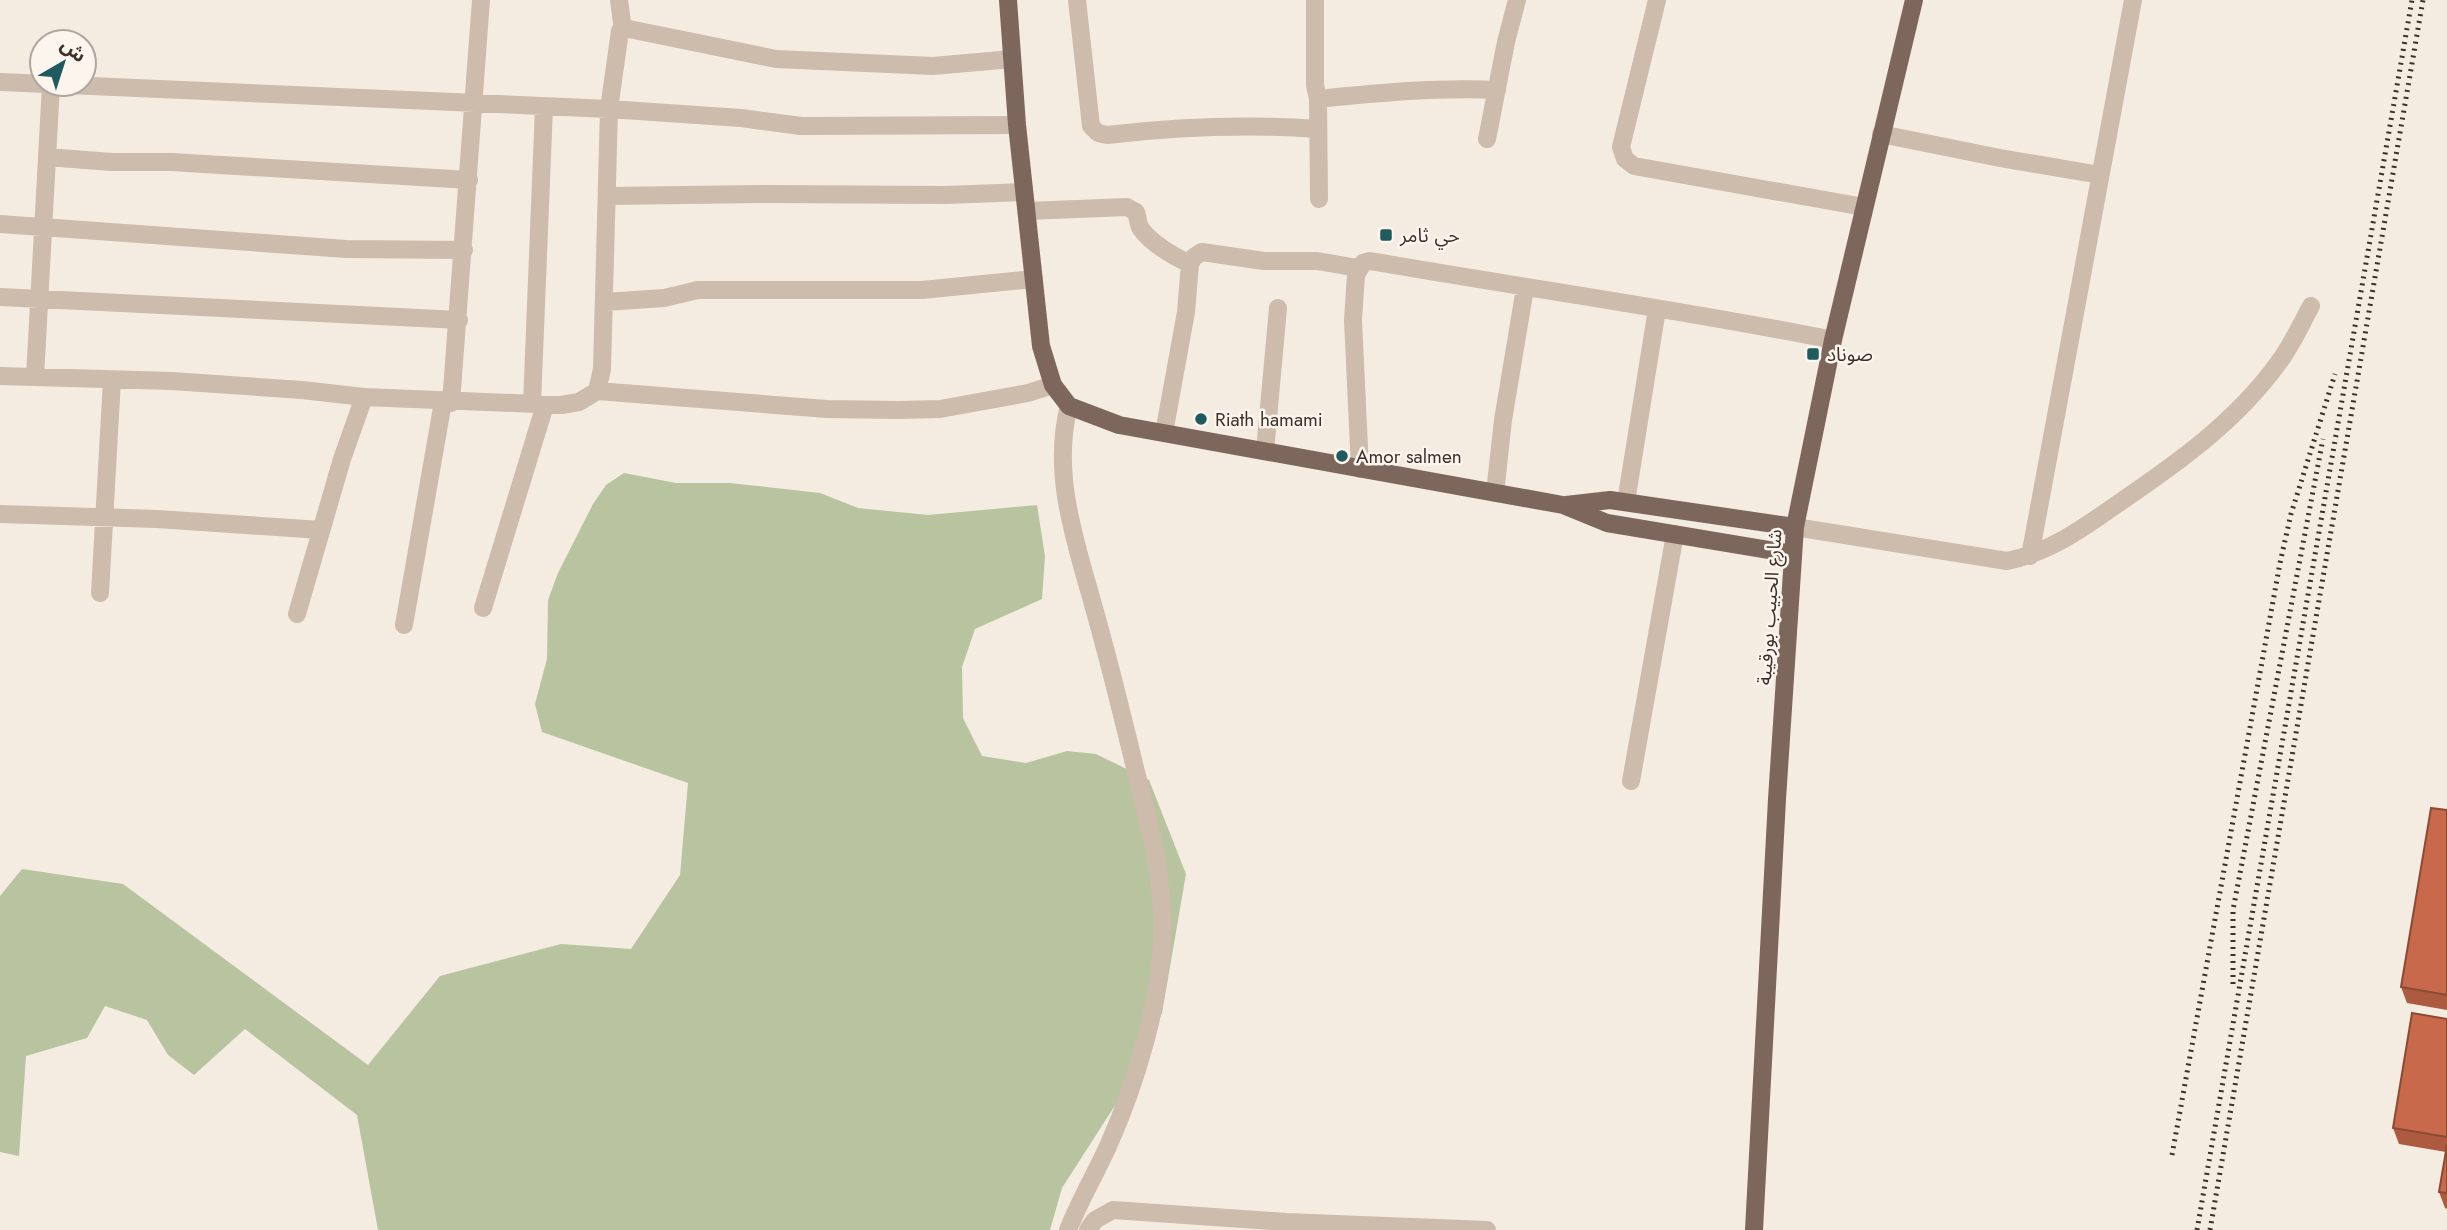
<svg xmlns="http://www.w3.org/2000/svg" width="2447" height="1230" font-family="Jost,'Noto Sans Arabic',sans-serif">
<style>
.green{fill:#b8c4a0}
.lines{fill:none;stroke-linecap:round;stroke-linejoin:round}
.minor{stroke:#cdbbac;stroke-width:18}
.major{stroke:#7d675c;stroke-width:18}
.rail{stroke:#3b302b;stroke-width:5;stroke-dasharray:2 5;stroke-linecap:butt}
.wall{fill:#ac5a40}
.building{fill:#c8694b;stroke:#8c4a34;stroke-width:2}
.poi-dot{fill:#1f5a5e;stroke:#fbf5ee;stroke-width:2.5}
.labels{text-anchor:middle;stroke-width:5;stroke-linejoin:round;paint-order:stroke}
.poi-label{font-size:19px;fill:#3b302b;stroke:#fbf5ee;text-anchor:start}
.street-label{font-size:19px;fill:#3b302b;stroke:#fbf5ee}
</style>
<rect width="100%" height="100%" fill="#f4ebe1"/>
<!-- green -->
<path class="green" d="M624,473L676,483H730L820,493L858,508L928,515L1037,505L1045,556L1042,599L975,629L962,667L963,718L982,756L1026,763L1067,751L1096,754L1149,780L1186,874L1162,1013L1139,1068L1062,1188L1050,1230H378L357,1115L245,1029L194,1075L168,1055L147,1020L105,1006L87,1038L26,1056L19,1156L0,1152V896L22,869L123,884L368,1065L440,976L561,944L631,949L680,875L688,783L542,732L535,704L547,659L548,600L558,573L593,504L606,485Z"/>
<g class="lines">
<!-- minor -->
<path class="minor" d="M619,0L623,30
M1077,0L1091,126L1098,133L1107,135C1177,127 1248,124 1318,129
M1315,0V85L1318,99L1319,199
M1657,0L1621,147L1625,159L1634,166L1864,207
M0,82L609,109L741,118L801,126L1017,125
M1318,99C1378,93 1437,87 1497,90
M1881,134L2000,158L2100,175
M1487,139L1506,42L1517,0
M47,157L112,162H171L469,180
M607,196L763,194L946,195L1024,192
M1027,211L1127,207L1136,212C1138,218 1138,225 1141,229C1153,245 1173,256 1190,264
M0,224L346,249L464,250
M0,297L459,320
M605,302L664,298L698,290H922L1034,279
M0,376L172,381L302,390L364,397L561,405L579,402L597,391L602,369L609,109L620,31L629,29L776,59L933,66L1012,59
M35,377L51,85
M597,391L827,409L899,410L940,409L1028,393L1053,385
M451,403L481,0
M532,404L544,107
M1164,433L1186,312L1190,264L1194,257L1202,252L1264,261H1317L1358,268
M1265,451L1278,308
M1360,469L1353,320L1356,275L1363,263L1370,261C1524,288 1680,309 1833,340
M1495,493L1503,420L1525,288
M1626,502L1657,309
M0,514L157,519L321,530
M1795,527L2007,561C2048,553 2082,529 2116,505C2176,464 2236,422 2279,362C2292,345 2301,324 2311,306
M2030,556L2133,0
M100,593L112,380
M483,608L545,405
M297,614L342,459L364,397
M404,625L443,402
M1631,781L1675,534
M1068,1230C1080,1200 1096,1173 1109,1144C1135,1085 1160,1005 1162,940C1165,881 1149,824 1135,768C1122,714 1109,661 1094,608C1076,543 1051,474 1069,406
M1088,1230L1095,1220L1113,1210L1286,1222L1487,1230"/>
<!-- major -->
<path class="major" d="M1008,0L1017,125L1041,346L1053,385L1069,406L1119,425L1563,505L1607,523L1792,554
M1566,505L1610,500L1795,527
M1754,1230L1777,799L1795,527L1833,340L1914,0"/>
<!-- rail -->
<path class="rail" d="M2233,984V910L2323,439
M2172,1155L2280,563L2291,514L2335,374
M2197,1230L2412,0
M2210,1230L2423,0"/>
</g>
<!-- wall -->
<path class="wall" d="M2447,810V1010L2407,1003L2401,987Z
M2447,1019V1209L2445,1208L2439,1192L2446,1152L2399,1144L2393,1128Z"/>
<!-- building -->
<path class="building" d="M2431,808L2447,810V995L2401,987Z
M2412,1013L2447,1019V1137L2393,1128Z
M2447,1145V1193L2439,1192Z"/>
<!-- markers -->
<g class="poi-dot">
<rect x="1379" y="228" width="14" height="14" rx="3.5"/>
<rect x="1806" y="347" width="14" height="14" rx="3.5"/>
<circle cx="1201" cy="419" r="7"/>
<circle cx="1342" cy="456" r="7"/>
</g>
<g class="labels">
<!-- poi labels -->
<g class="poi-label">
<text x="1400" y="242">حي ثامر</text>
<text x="1827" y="361">صوناد</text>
<text x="1215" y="426">Riath hamami</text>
<text x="1356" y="463">Amor salmen</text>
</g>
<!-- street labels -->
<g class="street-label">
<text transform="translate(1769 607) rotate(-86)" y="7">شارع الحبيب بورقيبة</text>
</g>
</g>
<!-- north arrow -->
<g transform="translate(63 63) rotate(39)"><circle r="33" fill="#fbf5ee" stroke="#aea6a0" stroke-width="2"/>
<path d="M0-5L12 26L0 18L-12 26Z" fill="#1f5a5e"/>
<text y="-10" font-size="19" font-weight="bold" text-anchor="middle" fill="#3b302b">ش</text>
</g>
</svg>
